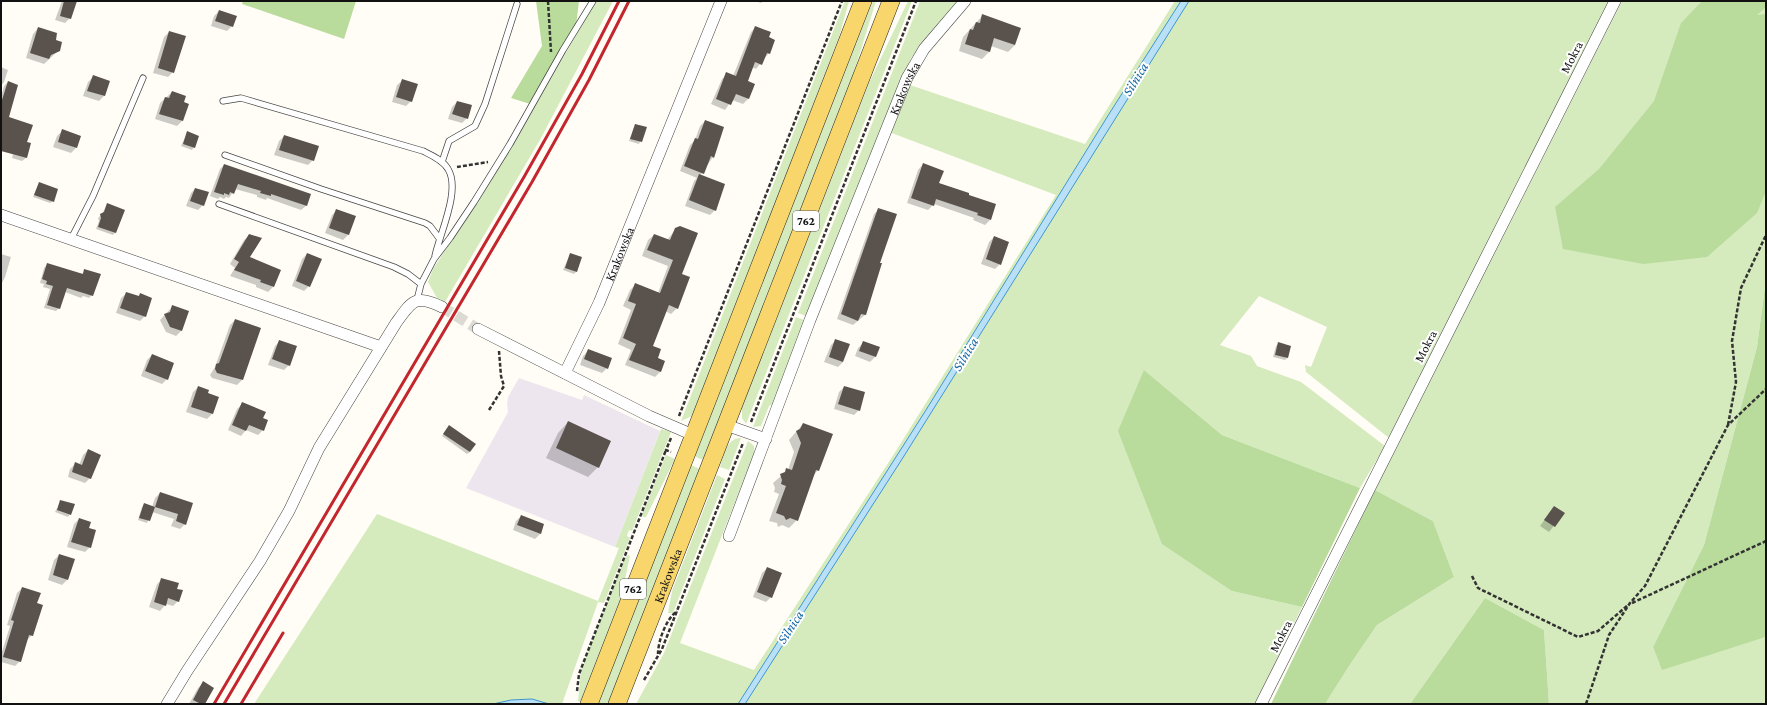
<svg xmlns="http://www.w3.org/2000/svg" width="1767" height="705" font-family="'Crimson Pro',serif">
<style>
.industrial{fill:#eee6ef}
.green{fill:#d5ebbd}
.forest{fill:#b9dc9c}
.water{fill:#b9e0f7;stroke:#3f96cf}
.shadow{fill:#0003}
.building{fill:#5a524d}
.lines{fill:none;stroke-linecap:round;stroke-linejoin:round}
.street-tunnel{stroke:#dbdad3;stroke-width:11;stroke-dasharray:11 5.5;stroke-linecap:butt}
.lane-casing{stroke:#444;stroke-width:7}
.street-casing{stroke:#444;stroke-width:12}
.primary-casing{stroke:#222;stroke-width:18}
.path{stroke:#333;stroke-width:2.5;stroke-dasharray:4 2;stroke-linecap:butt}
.lane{stroke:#fff;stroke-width:5.5}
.street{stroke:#fff;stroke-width:11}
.primary{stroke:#f9d66b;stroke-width:17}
.rail{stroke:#c4262e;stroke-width:3}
.labels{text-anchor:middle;stroke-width:4;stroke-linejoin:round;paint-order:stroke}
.shield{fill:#fff;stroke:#585858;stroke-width:1}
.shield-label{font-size:12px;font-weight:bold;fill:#111}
.street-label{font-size:13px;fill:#111;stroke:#fff}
.water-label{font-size:14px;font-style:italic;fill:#1768a6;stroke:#fff}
</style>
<rect width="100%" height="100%" fill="#fffdf5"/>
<!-- industrial -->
<path class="industrial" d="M519,378L582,400L584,395L660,431L615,547L466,488L508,412L507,403L508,397Z"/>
<!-- green -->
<path class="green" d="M596,1H613L541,138L442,307L428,282L433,269L494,176Z
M845,1H849L839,37L694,412L690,417L681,421Z
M873,1H876L853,75L703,460L694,456Z
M908,1H912L746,424L742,418V407L869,83Z
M920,1H959L911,58L881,128L809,317L798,313Z
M1175,1H1610L1389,438L1306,372L1305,365L1311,367L1327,327L1259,296L1220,345L1251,356L1257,366L1301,382L1385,446L1360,488L1222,435L1144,370L1232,591L1302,607L1255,704H636L664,653L748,441L754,446V453L680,643L754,670L894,454L1056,195L889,132L907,84L1085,144Z
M1622,1H1766V279L1757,347L1704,545L1653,647L1662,669L1766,637V704H1549L1544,630L1485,598L1410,704H1325L1349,666L1377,625L1454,577L1433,521L1375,490Z
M796,317L807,321L774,404L769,406L761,426L753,427Z
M661,429L671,432L632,531L629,530L627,536L630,538L604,603L598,602L562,704H254L377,514L598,601L619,548L615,547Z
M741,438L729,470L720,467C724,456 726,438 741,438Z
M666,455L675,459L646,517H643L642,515Z
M691,465L700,469L608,704H598Z
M717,475L725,479L673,613H668L672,591Z
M628,555L630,556L621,597L580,702L578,701L581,670L625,558Z"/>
<!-- forest -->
<path class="forest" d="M243,1H356L344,39L242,4Z
M536,1H579L576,26L530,104L511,98L542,46Z
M1702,1H1766V7L1757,15L1766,14V191L1757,213L1707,257L1643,264L1563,249L1555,207L1599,169L1654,101L1681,23Z
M1766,279V637L1662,670L1653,647L1704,545L1757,347Z
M1144,370L1222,435L1360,488L1302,607L1232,591L1162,544L1118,431Z
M1375,490L1433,521L1454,577L1377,625L1349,666L1325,704H1271Z
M1485,598L1544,630L1549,704H1410Z"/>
<!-- water -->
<path class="water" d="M1181,1H1189L904,456L745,704H738L926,410L1109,114Z
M532,699L549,704H493L511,700Z"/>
<!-- shadow -->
<path class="shadow" d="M62,1H76L70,18L65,23L55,20Z
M755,1H763L761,3Z
M219,11L232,26L227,31L211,26L214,16Z
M983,15L1015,45L1008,52L991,46L989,52L982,59L959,51L963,37Z
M756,27L768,38L769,53L756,69L752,67L746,81L754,85L748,99L743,104L732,100L725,110L711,104L722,79L727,74L733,76L751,32Z
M38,28L54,40L59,50L44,64L26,58L33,34Z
M169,32L173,72L168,77L153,73L164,37Z
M1,67L8,70L4,82L1,86Z
M93,77L109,82L104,96L99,101L83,96L88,82Z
M403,80L411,101L406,106L392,102L397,85Z
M8,82V118L26,143L30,144L26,158L22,161L12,158L13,154L1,150V97L4,86Z
M172,92L182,121L177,126L155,119L160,103Z
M457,102L467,118L462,123L448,119L452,107Z
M705,121L713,157L700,176L715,210L710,215L685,206L694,181L697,178L680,171L690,145L695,140L700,126Z
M635,125L646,128L639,144L629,141Z
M62,131L76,148L71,153L53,147L57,136Z
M187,133L194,147L192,150L181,146Z
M284,136L313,160L308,165L274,155L279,141Z
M923,164L938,183L967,195L990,220L985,225L973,220L974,218L934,204L928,210L907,203L918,170Z
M224,165L310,195L306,206L301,210L267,198L266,200L257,197V195L235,189L229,198L226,197L224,199L220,197L218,199L210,196L220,169Z
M39,183L53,201L50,203L33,197Z
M195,189L203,205L198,210L186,206L191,193Z
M107,204L115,233L113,235L96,229L99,221L98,218L102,214Z
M879,209L878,263L881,264L865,315L853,325L837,319L874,214Z
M337,210L348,235L343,240L325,233L332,215Z
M676,229L680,274L677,308L671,314L665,311L652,347L657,358L664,361L660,372L655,377L625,365L631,350L618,344L631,310L623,306L630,290L636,284L658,293L668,266L642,256L648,240L654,235L667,240Z
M250,235L249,258L273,287L268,292L256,287V285L230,276L235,268L230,264L244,240Z
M994,237L1000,264L995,269L981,264L989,242Z
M1,254L11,257L5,277L1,285Z
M307,254L309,286L304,291L292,286L302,259Z
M570,254L576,272L574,274L563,270Z
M48,264L81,275L85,270L92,295L89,298L83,296L81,298L65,292L59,308L56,311L44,308L50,289L43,287L44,284L40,283L44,268Z
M127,293L138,297L140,295L145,316L140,321L116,313L121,298Z
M172,307L188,312L181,331L176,336L166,332L160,320Z
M235,320L242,380L237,385L212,378L210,375L215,367L230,325Z
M836,340L843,362L838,367L824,362L831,345Z
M280,341L289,365L284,370L268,365L275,346Z
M863,343L878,348L875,357L870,362L855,356L858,348Z
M1279,343L1290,347L1287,358L1285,360L1273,357L1276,346Z
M588,351L607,368L602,373L580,365L583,356Z
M152,355L167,379L162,384L141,376L147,360Z
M198,387L207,394L217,397L212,414L207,419L186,412L193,392Z
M844,387L859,410L854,415L834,409L839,392Z
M242,404L261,418L263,430L258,435L246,430L241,436L228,430L237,409Z
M568,422L598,467L588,477L546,458L558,433Z
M803,424L818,470L813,476L797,520L789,528L782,525L778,527L777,523L769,521L779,494L774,492L775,488L773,483L788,470L794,452L789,440Z
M447,429L470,452L467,454L442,436Z
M88,450L90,478L85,483L68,477L70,469L75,464L79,465L83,455Z
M160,493L192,504L185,524L180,529L171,526L174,519L152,512L147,523L138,520L142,507L144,504L152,507L155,498Z
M61,501L70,514L68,517L55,512Z
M1554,507L1563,514L1549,532L1540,526Z
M521,516L543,524L540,534L535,539L513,530L516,521Z
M79,519L88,528L90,547L85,552L67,547L74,524Z
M59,555L67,580L62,585L48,580L54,560Z
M767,568L771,597L766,602L753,597L762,573Z
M162,579L178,601L173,606L166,604L160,611L149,607L157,584Z
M22,588L36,604L32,635L26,641L20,661L15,666L1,662V655L10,626L7,625L17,593Z
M203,683L204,704H189L198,688Z"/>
<!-- building -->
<path class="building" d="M64,1H77L71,19L60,16Z
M219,10L237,16L233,27L215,21Z
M982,14L1021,28L1015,45L994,38L990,52L965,44L970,29L973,30L976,22L980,23Z
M755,26L771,32L769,37L775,40L770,54L767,53L762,65L755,62L748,81L755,84L749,99L736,94L731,105L716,99L726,72L736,76Z
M38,27L57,33L56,40L62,42L60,51L51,55L49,59L30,53Z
M169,31L186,36L174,73L158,68Z
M93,75L110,81L105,96L87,91Z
M402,79L418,84L412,102L396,97Z
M8,81L18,85L9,117L33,125L27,142L31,143L27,158L1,151V103Z
M172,91L186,96L184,102L189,104L183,121L159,114L165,97L169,98Z
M457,101L472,105L468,119L452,114Z
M705,120L724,127L714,158L711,156L704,174L684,166L695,138L698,139Z
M635,124L647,127L642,142L630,139Z
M62,129L81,136L77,148L58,142Z
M187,131L199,136L195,148L183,144Z
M284,135L319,146L314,161L279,150Z
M923,163L944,171L939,183L969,193V195L996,204L991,220L977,215L978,213L936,199L934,206L911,198Z
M224,164L311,194L307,206L271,194V196L260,193L261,191L238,184L234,194L230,192L229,195L224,193V195L214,192Z
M699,174L725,184L716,211L689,200Z
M39,182L58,189L54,202L34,195Z
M195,188L209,192L204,206L190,201Z
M107,203L125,210L116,233L98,227L101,218L100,214L104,212Z
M878,208L897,214L880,263H882L866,315L861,314L858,321L841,314Z
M336,209L356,216L349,235L329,228Z
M680,226L698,233L682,274L690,277L678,309L669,305L653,346L661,349L658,358L665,361L661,372L629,360L636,344L623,338L636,304L628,301L635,283L660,293L673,260L647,250L654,234L670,240L675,228Z
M249,234L262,238L250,257L281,270L274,287L260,282L261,280L234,270L239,262L234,259Z
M994,236L1009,242L1001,265L986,259Z
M307,253L322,259L310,287L296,281Z
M570,253L582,257L577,272L565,268Z
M47,263L83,274L84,269L101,274L93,296L67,288L60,309L47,305L53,286L46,284L47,281L42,279Z
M126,292L139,296L140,293L152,298L146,317L120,308Z
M172,305L189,311L182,331L170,327L164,314L170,312Z
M235,319L261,328L243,380L217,373L215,369L216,364L219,363Z
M835,339L850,344L843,362L829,357Z
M279,340L297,346L290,366L272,359Z
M863,341L880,347L876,357L859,351Z
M1278,342L1291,346L1288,358L1275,355Z
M588,349L612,358L608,369L584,359Z
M152,354L174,363L168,380L145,371Z
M198,386L209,390L208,393L219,397L213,414L191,407Z
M844,386L865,392L860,411L838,404Z
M242,402L266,412L263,418L268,420L264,431L249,425L246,431L232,425Z
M568,421L611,441L599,468L556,448Z
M803,423L833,434L819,471L816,470L798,521L790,518L786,520L784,516L776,513L786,486L781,484L782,480L780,474L785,472L786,468L792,470L801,443L796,431L800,429Z
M449,425L476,444L470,452L443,434Z
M88,449L101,455L91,479L72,472L75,462L82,465Z
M160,492L193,503L186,525L176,521L178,514L155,507Z
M60,500L75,504L71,515L57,510Z
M144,503L155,507L150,521L139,518Z
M1554,506L1565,513L1555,527L1544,520Z
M521,515L544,524L541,534L517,525Z
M79,518L91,522L89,528L96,530L91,548L71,542Z
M59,554L75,559L68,580L53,575Z
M767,567L782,573L772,598L757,592Z
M161,578L179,583L177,589L183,590L179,602L168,598L166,606L154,602Z
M22,587L41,593L37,603L43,605L33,636L29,635L21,662L3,657L14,621L11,620Z
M203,681L214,688L205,704H201L193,700Z"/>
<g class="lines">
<!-- street-tunnel -->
<path class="street-tunnel" d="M442,307L478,329"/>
<defs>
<path id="lane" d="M223,101L241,98L423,151C431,155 443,160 448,169C461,190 440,233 435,256
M225,155L321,189L425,223L430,226L439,238
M442,162L449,141L475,126L485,104L517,4
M219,204L394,267L408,274L421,284
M71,239L93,196L143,78
M417,300L421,284L434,259L450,238L474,202L510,144L563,50L593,1"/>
<g id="street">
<path d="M1,215L381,347"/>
<path d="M478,329L649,416L693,435"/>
<path id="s1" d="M565,373L599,303L721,1"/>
<path d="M726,425L766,439"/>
<path id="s2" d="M729,536L810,320L907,78L924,49L965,1"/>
<path d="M167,704L187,671L260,561L289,511L319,448L396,323C412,301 415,294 442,307"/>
<path d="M1261,704L1615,1"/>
</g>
<g id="primary">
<path d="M589,704L863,1"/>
<path id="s3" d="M617,704L891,1"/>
</g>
</defs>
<!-- lane casing -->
<use href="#lane" class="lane-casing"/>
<!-- street casing -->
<use href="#street" class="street-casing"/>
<!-- primary casing -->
<use href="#primary" class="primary-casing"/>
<!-- path -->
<path class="path" d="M548,1L551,52
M457,167L488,162
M489,410L504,386L501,376L499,351
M679,416L842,1
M751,422L916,1
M1728,425L1736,382L1732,341L1741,288L1766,235
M671,438L666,450L671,452
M1472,576L1478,588L1578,637L1598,631L1628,605
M1632,603L1766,541
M658,654C658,641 666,619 677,611
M644,680L662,649L743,443
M577,691L579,674L666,450
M1586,704L1609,635L1630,603L1645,586L1728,425L1766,389"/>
<!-- lane -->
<use href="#lane" class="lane"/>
<!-- street -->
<use href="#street" class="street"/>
<!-- primary -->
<use href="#primary" class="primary"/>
<!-- rail -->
<path class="rail" d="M214,704L524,177L582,74L619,1
M224,704L532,182L589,80L629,1
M241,704L283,633"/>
</g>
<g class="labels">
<!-- shield labels -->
<g class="shield">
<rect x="793" y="211" width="26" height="20" rx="3"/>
<rect x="620" y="579" width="26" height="20" rx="3"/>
</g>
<g class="shield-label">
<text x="806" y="225">762</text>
<text x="633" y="593">762</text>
</g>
<!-- street labels -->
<g class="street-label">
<text transform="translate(1571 57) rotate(-63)" y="5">Mokra</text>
<text dy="5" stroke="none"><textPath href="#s2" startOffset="481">Krakowska</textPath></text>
<text dy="5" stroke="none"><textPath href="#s1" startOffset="131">Krakowska</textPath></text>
<text transform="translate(1425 346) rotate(-63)" y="5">Mokra</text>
<text dy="5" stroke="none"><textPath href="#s3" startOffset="138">Krakowska</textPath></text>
<text transform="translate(1280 636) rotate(-63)" y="5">Mokra</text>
</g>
<!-- water labels -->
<g class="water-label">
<text transform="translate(1135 79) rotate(-58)" y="5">Silnica</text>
<text transform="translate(965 354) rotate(-58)" y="5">Silnica</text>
<text transform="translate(790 627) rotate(-57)" y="5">Silnica</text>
</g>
</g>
<!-- border -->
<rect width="1767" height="705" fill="none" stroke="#111111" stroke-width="4"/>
</svg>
